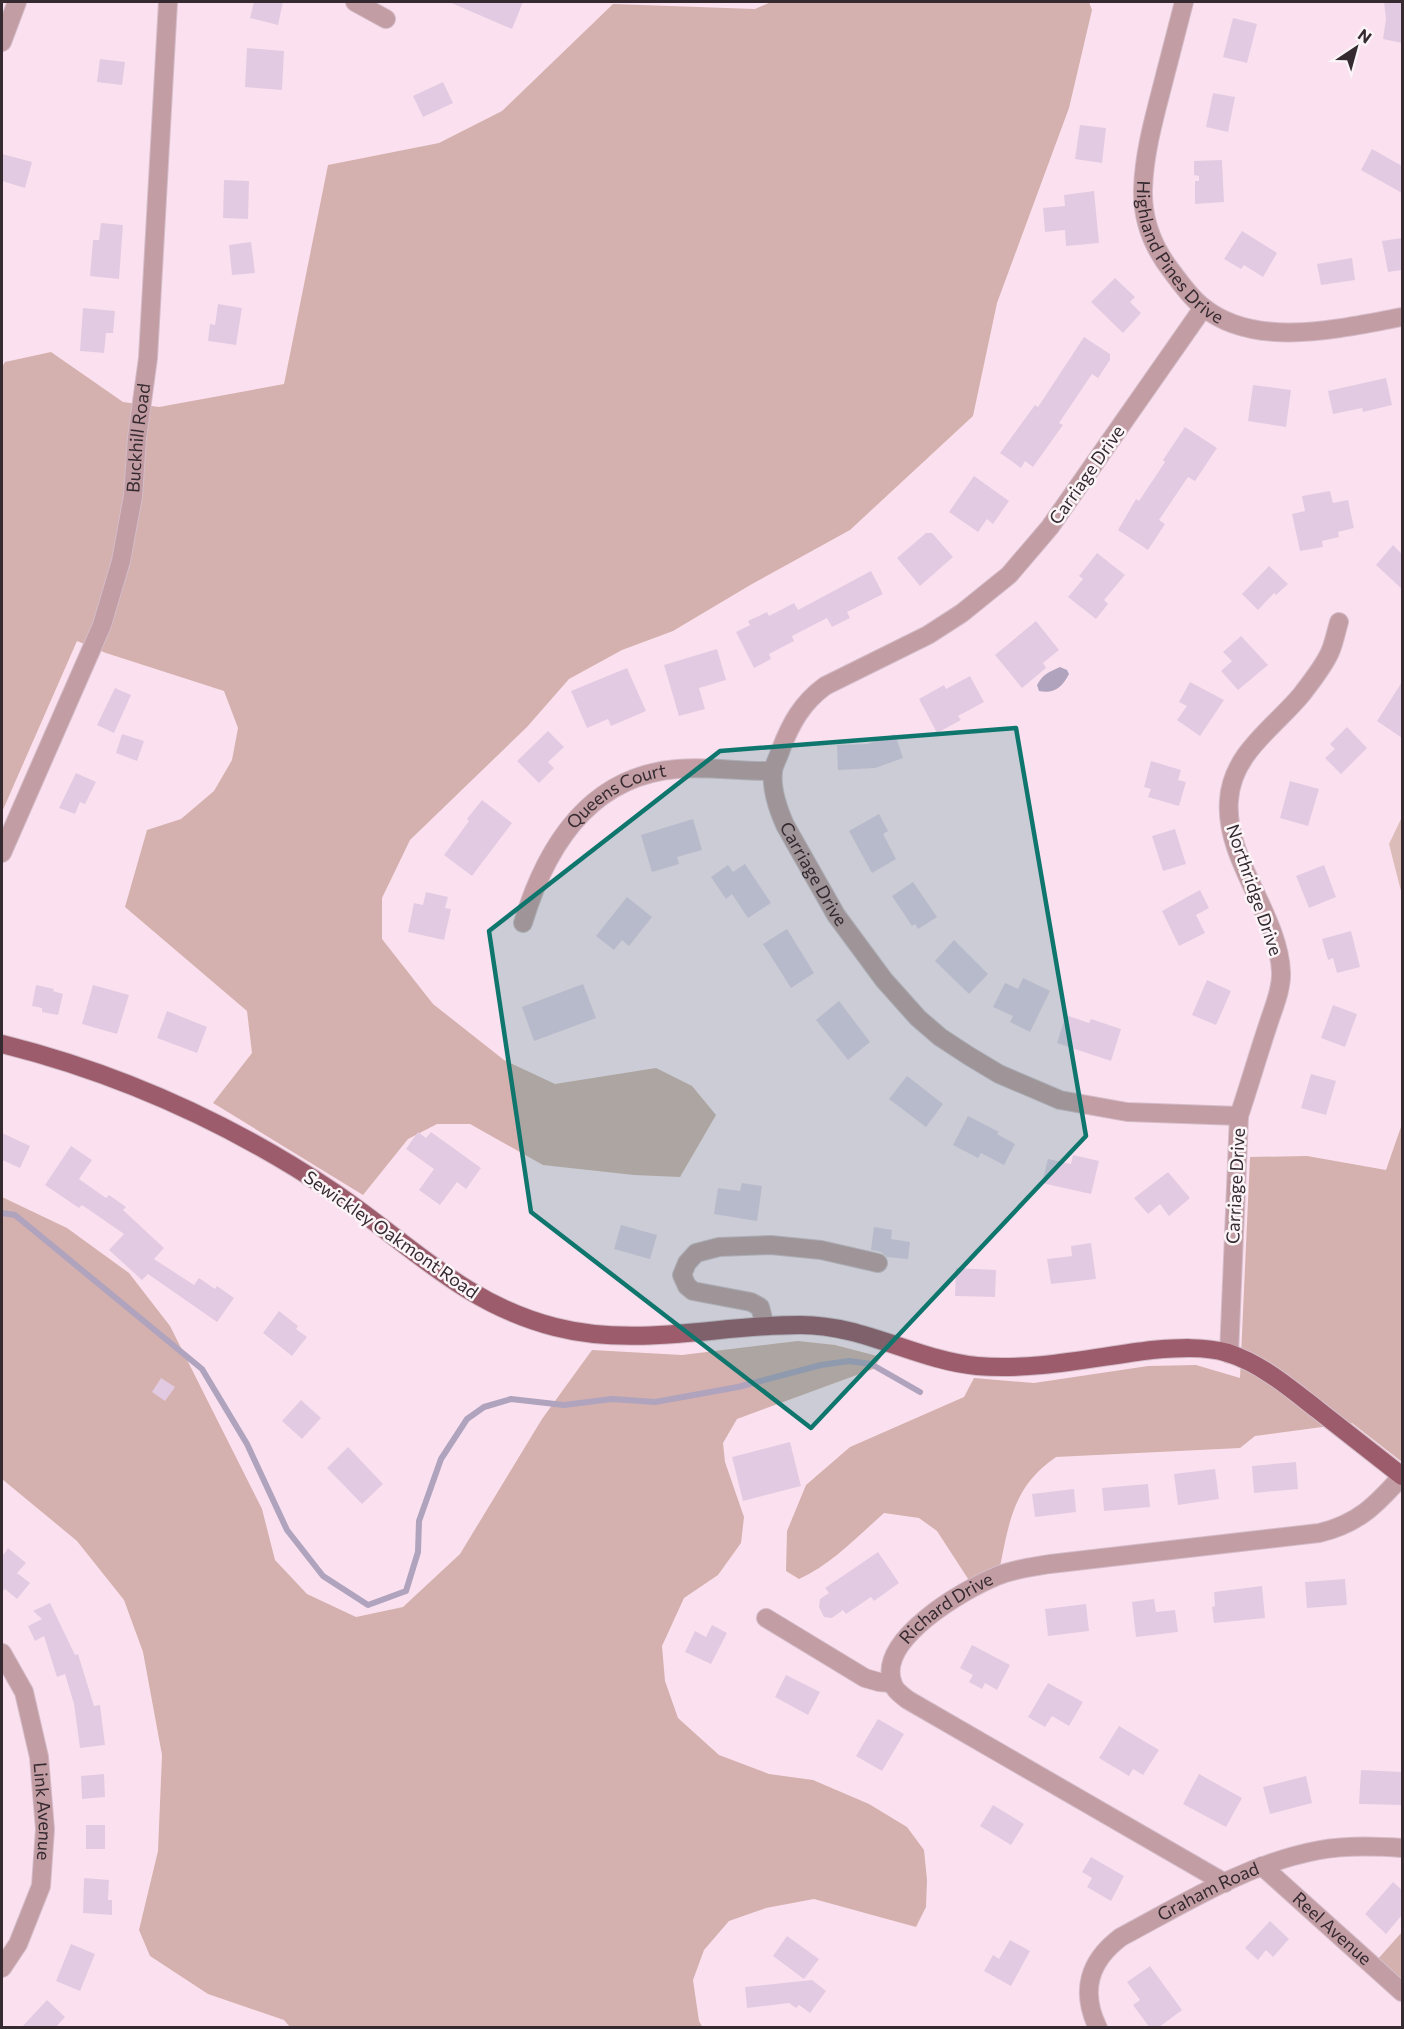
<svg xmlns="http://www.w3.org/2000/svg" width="1404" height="2029" font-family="Commissioner,sans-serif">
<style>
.green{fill:#dcbcb8}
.forest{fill:#d4b1ae}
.water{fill:#afa3be}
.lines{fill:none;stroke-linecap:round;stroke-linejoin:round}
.stream{stroke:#afa3be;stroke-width:6}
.building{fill:#e2cbe2}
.minor-casing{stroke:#d4bcc9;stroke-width:20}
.major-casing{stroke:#d4bcc9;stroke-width:20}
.minor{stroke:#c39da4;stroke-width:18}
.major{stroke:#9c5c6b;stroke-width:18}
.marked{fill:#0f766e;fill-opacity:0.2;stroke:#0f766e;stroke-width:4.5;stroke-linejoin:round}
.labels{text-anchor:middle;stroke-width:5;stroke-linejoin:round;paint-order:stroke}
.street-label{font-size:18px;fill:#362a31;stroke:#fbf5f8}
</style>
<rect width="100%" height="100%" fill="#fbe1ef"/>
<!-- green -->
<path class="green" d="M1402,817V895L1389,844Z"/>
<!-- forest -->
<path class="forest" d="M771,2H1089L1092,10L1069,108L997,303L973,416L850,530L752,584L673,631L622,650L569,679L527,727L410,840L382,898V939L433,1004L504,1060L555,1084L656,1068L692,1086L716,1115L680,1177L634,1175L543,1165L470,1124H437L408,1139L363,1195L213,1103L252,1053L247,1011L125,907L147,830L181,819L214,791L232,760L238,728L224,691L106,653L77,641L2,812V367L5,362L51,352L123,402L159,407L284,384L328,165L439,143L502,111L613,4L755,9Z
M1402,1124V1462L1352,1423L1255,1436L1240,1448L1056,1457C1011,1488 1009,1525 998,1576L974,1588L937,1531L919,1518L884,1513C858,1536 831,1565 799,1579L786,1571L787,1531L806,1485L850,1447L964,1397L974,1378L1034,1383L1148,1366L1196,1365L1240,1378L1250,1157L1307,1156L1386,1170Z
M2,1197L67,1228L129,1273L170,1326L262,1509L275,1560L307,1594L356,1617L403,1607L460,1554L542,1419L592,1350L682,1355L798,1341L835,1345L881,1357L873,1369L737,1419L723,1443L725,1462L744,1517L741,1543L718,1575L684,1598L662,1646L665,1681L678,1718L719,1755L769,1774L813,1780L869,1804L907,1827L924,1850L927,1880L926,1907L916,1927L814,1899L766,1908L729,1921L704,1950L693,1980L699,2021L703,2028L290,2027L284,2020L208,1994L150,1956L139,1930L158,1851L162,1755L143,1652L124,1600L77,1541L2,1479Z
M1402,1932V1984L1377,1960Z"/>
<!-- water -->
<path class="water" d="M1060,667L1067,670L1069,674C1062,687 1055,694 1039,691L1037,685C1043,674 1049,672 1060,667Z"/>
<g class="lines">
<!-- stream -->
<path class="stream" d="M2,1213L15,1215L202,1369L247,1444L287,1530L323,1576L368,1605L406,1591L418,1552L419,1521L441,1459L467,1419L484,1407L511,1399L564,1405L612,1399L655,1402L738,1387L821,1365L849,1361L871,1364L920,1392"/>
</g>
<!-- building -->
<path class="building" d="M254,2H283L278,25L250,18Z
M449,2H523L512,29Z
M1384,2H1402V43L1383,39L1386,19Z
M1233,18L1257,24L1247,63L1223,57Z
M247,48L284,51L282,90L245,87Z
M100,59L125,62L122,85L97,82Z
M443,82L453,103L423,117L413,96Z
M1213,93L1235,97L1228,132L1206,127Z
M1080,125L1106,128L1102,163L1075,159Z
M1372,149L1402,166V193L1361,170Z
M2,154L32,162L25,188L2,181Z
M1222,160L1224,202L1195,204V181H1199V176L1194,175V161Z
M224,180L249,181L248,219L223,218Z
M1094,191L1099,243L1066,246L1065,230L1045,232L1043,208L1065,206L1064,195Z
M101,223L123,225L119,279L90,276L93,240H99Z
M1242,231L1277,253L1263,277L1244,265L1241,269L1224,259Z
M1402,238V270L1388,272L1382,241Z
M251,242L255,273L232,275L229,245Z
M1352,258L1355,280L1321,285L1317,264Z
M1115,278L1135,297L1130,302L1141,313L1123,333L1091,302Z
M218,304L242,308L236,345L208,341L210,324L215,325Z
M83,308L115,311L113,333H106L104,353L80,351Z
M1084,337L1110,354V360L1098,378L1092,374L1059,423L1063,425L1033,467L1025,461L1021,468L1000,453L1035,405L1038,407Z
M1386,378L1392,405L1363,412L1362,408L1333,414L1328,391Z
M1253,385L1291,390L1286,427L1248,421Z
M1185,427L1217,448L1195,481L1188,477L1159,520L1165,524L1148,550L1118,530L1136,499L1139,501L1165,462L1163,460Z
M974,476L1009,501L993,524L987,519L978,532L949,512Z
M1330,491L1333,503L1348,500L1354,528L1338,532L1339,537L1322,541L1323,547L1300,551L1292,514L1305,511L1302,496Z
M926,533H932L953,557L920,586L897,558Z
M1393,545L1402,554V589L1376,565Z
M1097,553L1125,575L1104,600L1108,604L1096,619L1068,597L1083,579L1079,576Z
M1269,566L1288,584L1276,595L1274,593L1258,610L1242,594Z
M871,571L883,594L847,612L850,618L832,627L827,618L792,636L794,641L769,654L771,659L754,668L736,632L750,625L748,621L767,612L769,616L794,603L798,610Z
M1036,621L1059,650L1043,663L1046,668L1022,688L995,655Z
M1241,636L1268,665L1238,690L1221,671L1232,661L1223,652Z
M717,649L726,680L699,688L705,709L679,716L664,665Z
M627,668L646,711L611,726L608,719L587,728L571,691Z
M970,676L984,702L958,716L961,720L937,733L919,699L944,685L946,689Z
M1190,682L1224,700L1200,736L1177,720L1187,706L1179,702Z
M1402,682V738L1377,721Z
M115,688L131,695L114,733L97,725Z
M1347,727L1367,748L1341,774L1325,758L1335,749L1330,744Z
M548,731L564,747L548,762L554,768L539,783L517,761Z
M122,734L144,741L137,761L116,753Z
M895,734L903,758L875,768L838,770L837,745L868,744Z
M1151,761L1181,770L1178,780L1186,782L1179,806L1148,797L1151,789L1144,787Z
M76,773L96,782L85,804L80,802L75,814L59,808Z
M1290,781L1319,789L1308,826L1280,818Z
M482,800L512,823L472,876L444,855L469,821L467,819Z
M879,814L888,831L883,834L896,859L872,873L849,831Z
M693,819L702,850L677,857L679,864L652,872L641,835Z
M1175,829L1186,864L1163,871L1152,836Z
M745,864L771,903L748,918L732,894L726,899L711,877L728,865L733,872Z
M1324,865L1336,897L1309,908L1296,876Z
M913,882L937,917L918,929L915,924L912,926L892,896Z
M1200,890L1209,908L1196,915L1205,933L1179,946L1162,911Z
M426,892L448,897L445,908L451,909L444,940L408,932L414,903L423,905Z
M627,897L652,917L629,946L622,940L614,950L596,936Z
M787,929L814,973L791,988L763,944Z
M1351,931L1360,967L1337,973L1333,958L1328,960L1322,939Z
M954,940L988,974L969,994L935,961Z
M1023,978L1050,991L1030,1032L1010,1022L1013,1016L993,1007L1005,983L1018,989Z
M1207,980L1231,991L1216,1025L1192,1015Z
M583,984L596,1018L534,1041L522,1007Z
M36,985L54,989L53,991L63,994L58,1015L42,1012V1008L32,1006Z
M93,985L129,995L117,1034L82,1024Z
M839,1001L870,1042L848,1060L816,1020Z
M1333,1005L1357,1014L1345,1047L1321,1038Z
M167,1011L207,1027L197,1053L157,1038Z
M1066,1015L1089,1023L1091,1019L1121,1029L1111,1061L1057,1043Z
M1311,1074L1336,1081L1326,1115L1301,1108Z
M907,1076L943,1104L926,1127L889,1099Z
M968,1116L999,1132L997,1134L1015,1144L1004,1165L981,1153L978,1158L953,1145Z
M418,1132L426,1138L431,1132L481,1168L466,1189L457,1182L440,1205L419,1190L434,1169L406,1149Z
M2,1133L30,1146L20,1168L2,1160Z
M71,1146L92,1160L79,1179L106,1198L109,1195L126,1207L123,1210L164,1248L154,1259L194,1285L199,1278L215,1289L217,1286L234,1298L217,1322L148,1274L142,1280L109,1250L124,1234L82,1205L79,1208L45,1185Z
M1073,1155L1099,1161L1091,1194L1042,1183L1048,1159L1071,1164Z
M1168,1172L1190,1198L1169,1216L1160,1204L1148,1214L1134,1198Z
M742,1183L762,1186L757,1221L714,1214L718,1188L740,1191Z
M621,1225L657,1235L650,1259L614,1249Z
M874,1227L892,1230L891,1239L910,1242L908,1259L887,1257L881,1252L871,1250Z
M1091,1243L1096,1279L1051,1284L1047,1259L1072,1256L1071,1246Z
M956,1268L996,1270L995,1297L955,1296Z
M279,1311L298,1326L296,1329L307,1337L292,1356L263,1333Z
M161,1378L175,1387L165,1401L152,1392Z
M301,1400L321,1418L302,1439L282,1421Z
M790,1442L801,1486L743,1501L732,1457Z
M348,1447L383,1484L362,1504L327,1468Z
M1296,1462L1298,1489L1254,1493L1252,1466Z
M1215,1469L1219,1499L1178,1505L1174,1474Z
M1148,1484L1150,1507L1104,1511L1102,1488Z
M1074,1489L1076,1512L1035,1517L1032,1494Z
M8,1548L26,1563L17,1573L30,1583L17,1599L5,1589L2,1592V1557Z
M878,1552L899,1583L874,1601L871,1597L846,1614L843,1610L832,1618L824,1617L819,1607L820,1599L829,1593L825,1588Z
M1345,1579L1347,1605L1307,1608L1305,1582Z
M1262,1586L1265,1618L1214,1623L1212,1607L1215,1606L1214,1592Z
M1154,1599L1156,1612L1175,1610L1178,1632L1136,1637L1132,1602Z
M50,1603L75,1655L78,1654L94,1706L100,1705L105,1745L80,1748L74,1704L65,1674L57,1677L44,1636L35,1641L28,1626L42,1619L33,1611Z
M1086,1604L1089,1631L1048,1636L1045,1609Z
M712,1625L727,1633L711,1664L685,1652L695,1631L706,1637Z
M972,1645L1010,1665L997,1690L985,1683L982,1689L969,1682L973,1675L960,1668Z
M786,1675L820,1692L808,1715L775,1697Z
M1048,1683L1083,1702L1069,1726L1052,1716L1045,1727L1028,1717Z
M878,1719L904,1734L882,1771L856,1756Z
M1119,1726L1159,1750L1143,1775L1133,1769L1129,1776L1099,1758Z
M1361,1770L1402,1772V1805L1359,1804Z
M104,1774L105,1797L82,1799L81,1776Z
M1199,1774L1242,1798L1226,1827L1183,1804Z
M1306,1776L1312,1803L1270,1814L1263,1787Z
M993,1805L1024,1824L1011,1845L980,1826Z
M86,1825H105V1849H86Z
M1091,1857L1124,1876L1111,1901L1087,1887L1092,1878L1082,1872Z
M84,1878L109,1880L108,1900H112V1915L83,1913Z
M1393,1882L1402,1890V1915L1386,1934L1365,1914Z
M1270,1921L1289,1939L1273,1957L1266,1950L1258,1960L1245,1948Z
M787,1936L819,1959L804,1979L773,1956Z
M1010,1940L1030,1951L1011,1986L984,1971L993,1955L999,1959Z
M71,1944L95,1954L80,1991L56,1981Z
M1150,1966L1182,2010L1158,2028H1150L1133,2005L1140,2000L1127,1982Z
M812,1980L826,1991L810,2013L799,2005L796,2008L789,2003L747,2008L745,1987Z
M47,2000L65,2017L55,2028H21Z"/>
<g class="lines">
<defs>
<g id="minor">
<path d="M355,2L386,19"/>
<path id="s1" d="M1184,2C1176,33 1168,64 1160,95C1152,126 1144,157 1143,189C1142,221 1153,248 1173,273C1182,285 1191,298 1203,307C1256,350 1342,328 1402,317"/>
<path d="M2,42L17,2"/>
<path id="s2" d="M1203,308L1050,527L1009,575L962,613L928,635L825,686C802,703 791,723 781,749C779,756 774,764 773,771C771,788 778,809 785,825L836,915L884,980L918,1018L940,1037L969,1056L999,1074L1060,1100L1127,1112L1239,1116L1229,1354"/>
<path id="s3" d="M2,853L102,625L121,561L133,496L137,438L148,358L168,2"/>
<path id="s4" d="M523,923C546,846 590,776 677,769C709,766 741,772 773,771"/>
<path d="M1239,1116C1249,1086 1258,1055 1268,1025C1273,1009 1282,989 1281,972C1279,915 1224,859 1229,800C1232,753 1275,727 1302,694C1311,682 1324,666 1330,652C1334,643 1336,632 1339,622"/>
<path d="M765,1326L760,1307L751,1302L693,1291L687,1286L682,1275L687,1263L696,1253L719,1247L771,1245L821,1250L878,1263"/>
<path d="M766,1618L865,1678L879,1682L892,1683"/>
<path id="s5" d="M2,1653L24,1692L39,1757L45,1829L41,1886L18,1944L2,1968"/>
<path id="s6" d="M1262,1866L1402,1992"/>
<path id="s7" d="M1225,1883L908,1700C903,1696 895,1691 893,1684C875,1640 965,1589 997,1576C1014,1569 1032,1567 1050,1564L1319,1533C1358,1524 1376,1505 1402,1476"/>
<path id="s8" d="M1098,2028C1080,1991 1089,1961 1121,1937C1185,1903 1248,1863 1320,1850C1347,1845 1375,1846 1402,1848"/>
</g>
<path id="major" d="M2,1044C122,1074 232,1124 335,1193C410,1244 464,1304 555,1327C637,1348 717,1325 799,1325C862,1324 916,1360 977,1366C1036,1371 1094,1357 1152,1350C1177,1348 1204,1346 1228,1353C1262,1364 1291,1389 1318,1410C1346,1432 1374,1454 1402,1476"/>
</defs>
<!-- minor casing -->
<use href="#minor" class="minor-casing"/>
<!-- major casing -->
<use href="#major" class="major-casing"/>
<!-- minor -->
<use href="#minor" class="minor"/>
<!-- major -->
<use href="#major" class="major"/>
</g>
<!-- marked area -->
<path class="marked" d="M1016,728L1086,1136L811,1428L531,1212L489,931L720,751Z"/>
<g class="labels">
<!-- street labels -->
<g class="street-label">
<text dy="6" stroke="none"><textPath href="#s1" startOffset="267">Highland Pines Drive</textPath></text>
<text dy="6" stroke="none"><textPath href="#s3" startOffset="440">Buckhill Road</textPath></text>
<text transform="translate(1087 475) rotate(-55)" y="6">Carriage Drive</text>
<text dy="6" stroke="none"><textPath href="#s4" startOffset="165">Queens Court</textPath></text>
<text dy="6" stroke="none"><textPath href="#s2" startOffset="760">Carriage Drive</textPath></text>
<text transform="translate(1254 890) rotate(71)" y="6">Northridge Drive</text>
<text transform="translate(1236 1186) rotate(-87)" y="6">Carriage Drive</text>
<text transform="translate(391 1235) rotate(35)" y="6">Sewickley Oakmont Road</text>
<text dy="6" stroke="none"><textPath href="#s7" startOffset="489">Richard Drive</textPath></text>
<text dy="6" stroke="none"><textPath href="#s5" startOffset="166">Link Avenue</textPath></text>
<text dy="6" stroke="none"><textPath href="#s8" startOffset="202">Graham Road</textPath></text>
<text dy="6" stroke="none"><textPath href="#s6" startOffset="94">Reel Avenue</textPath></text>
</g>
</g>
<!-- border -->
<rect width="1404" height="2029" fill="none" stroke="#362a31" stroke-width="6"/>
<!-- north arrow -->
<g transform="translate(1356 48) rotate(36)" stroke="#fbf5f8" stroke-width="4.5" paint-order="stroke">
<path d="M0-4.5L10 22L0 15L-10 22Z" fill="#362a31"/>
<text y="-9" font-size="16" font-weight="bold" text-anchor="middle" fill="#362a31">N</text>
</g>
</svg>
